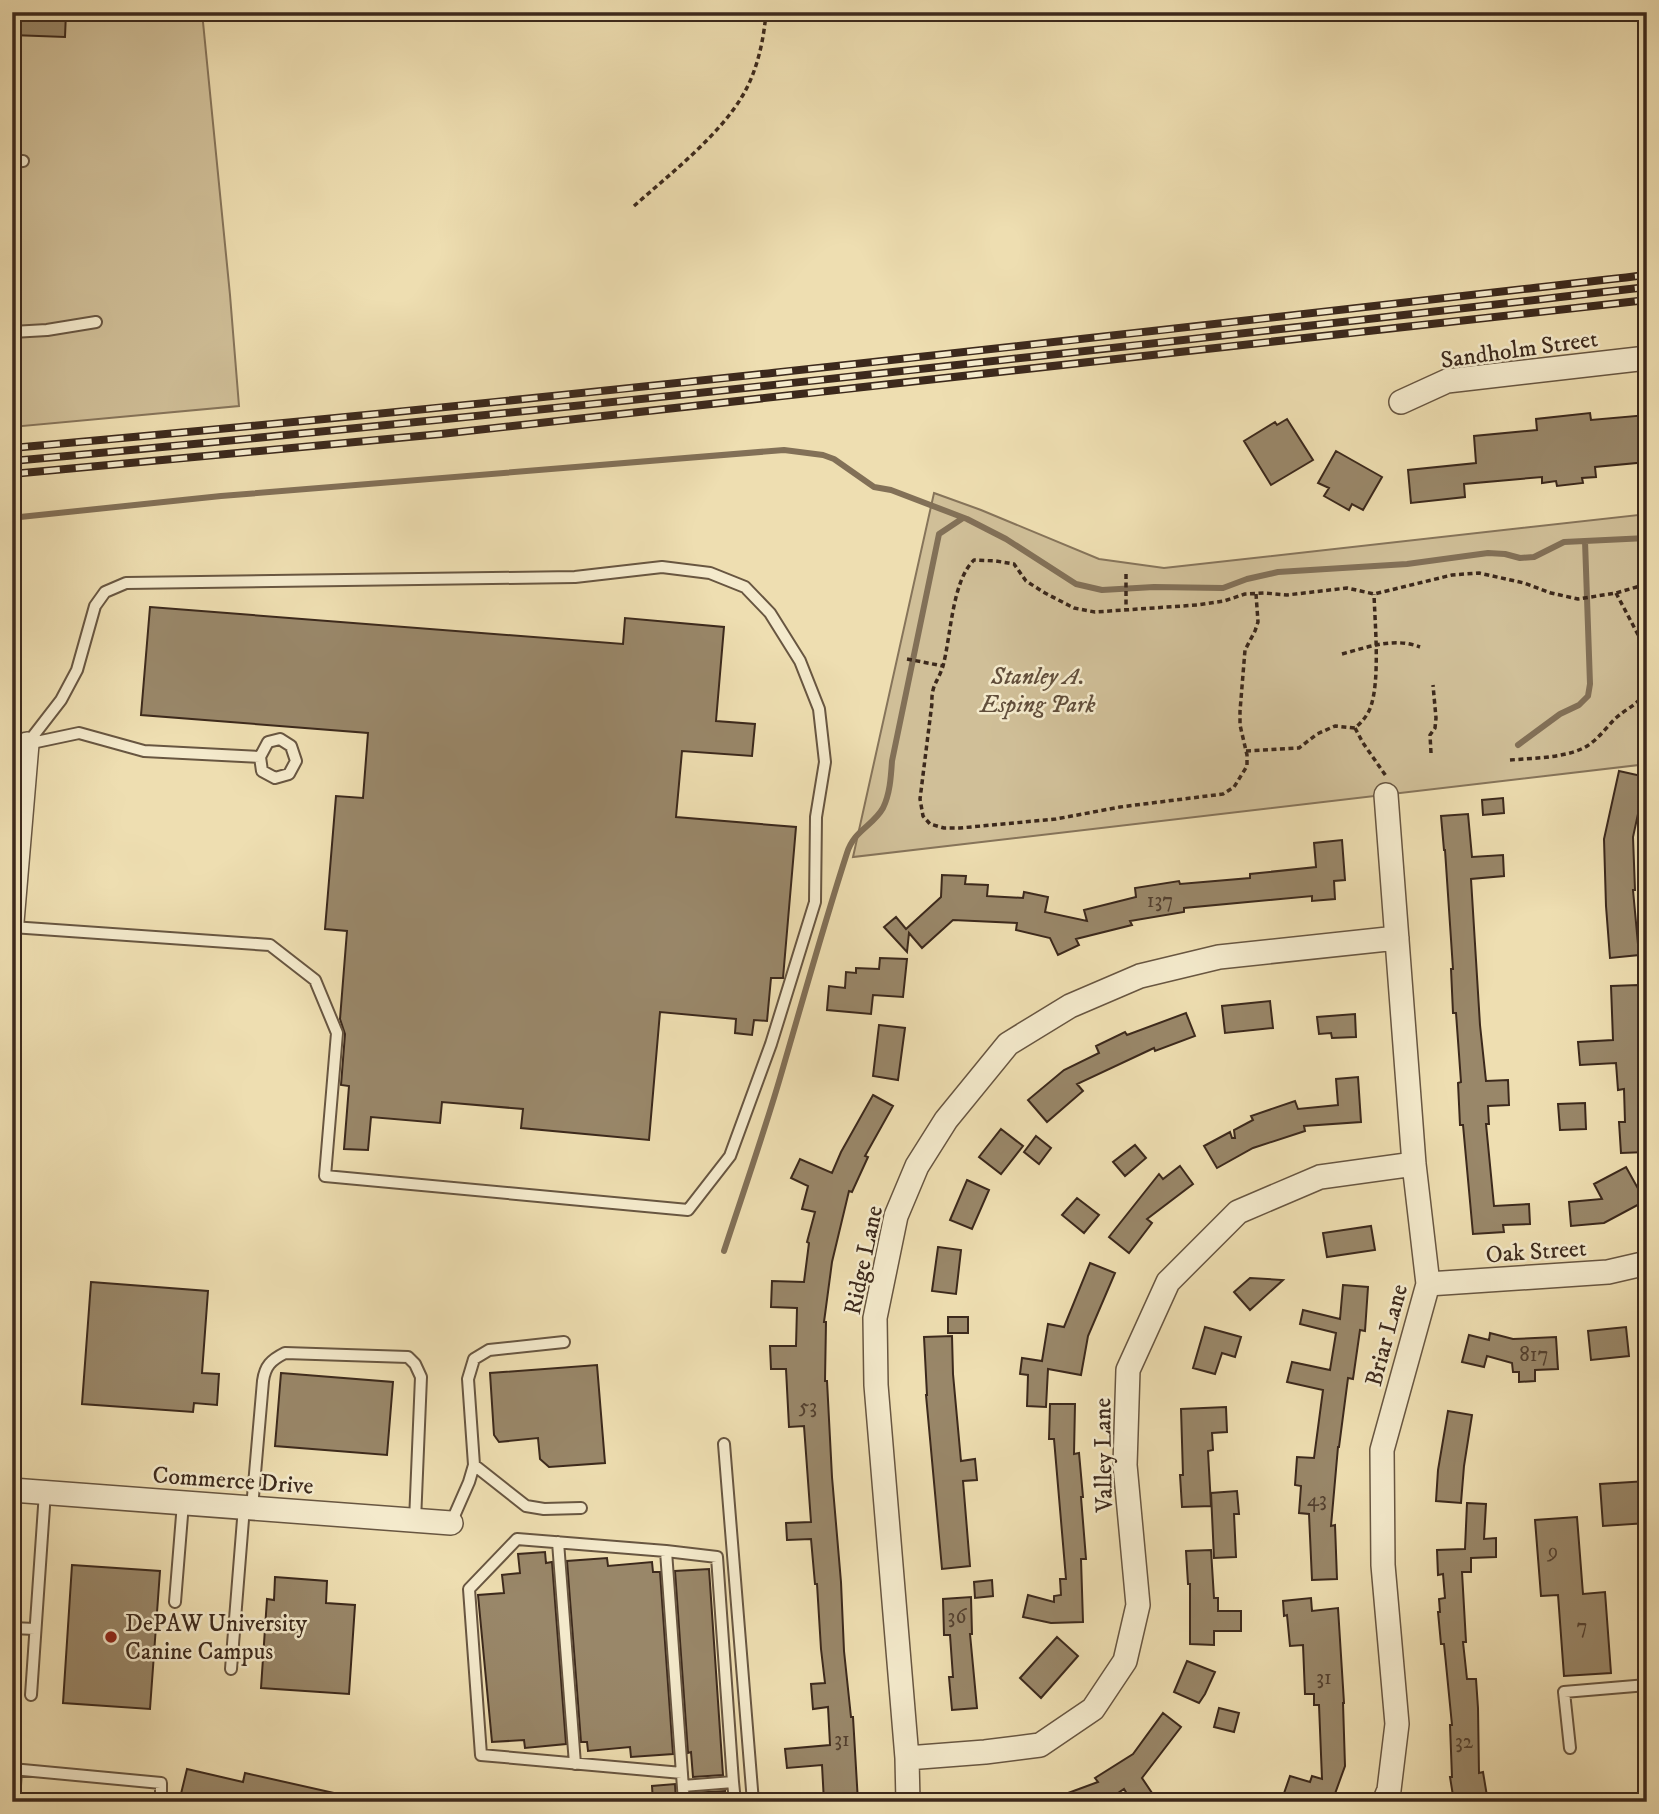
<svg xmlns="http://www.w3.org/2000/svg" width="1659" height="1814" font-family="'IM FELL DW Pica',serif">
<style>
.green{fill:#d0bf98;stroke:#86745a;stroke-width:2}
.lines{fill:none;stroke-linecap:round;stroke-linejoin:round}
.stream{stroke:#827057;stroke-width:6}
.building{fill:#998769;stroke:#3c291c;stroke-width:2}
.lane-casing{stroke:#685641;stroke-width:14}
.street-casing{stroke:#685641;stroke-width:26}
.path{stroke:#3c291c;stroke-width:3.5;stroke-dasharray:5 3.5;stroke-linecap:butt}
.lane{stroke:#f4eacc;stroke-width:10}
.street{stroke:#f4eacc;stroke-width:23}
.rail-casing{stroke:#3c291c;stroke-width:8}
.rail{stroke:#f4eacc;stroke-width:5;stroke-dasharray:16;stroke-linecap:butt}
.poi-dot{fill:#8f2418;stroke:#f4eacc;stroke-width:2.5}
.labels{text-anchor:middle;stroke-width:5;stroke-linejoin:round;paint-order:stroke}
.number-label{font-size:21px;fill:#53402f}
.street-label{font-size:24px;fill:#3c291c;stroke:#f4eacc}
.park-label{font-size:24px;font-style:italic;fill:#614e3b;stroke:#f4eacc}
.poi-label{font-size:24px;fill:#3c291c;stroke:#f4eacc;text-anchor:start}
</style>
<rect width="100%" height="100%" fill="#eedeb1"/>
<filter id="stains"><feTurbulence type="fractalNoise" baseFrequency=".00286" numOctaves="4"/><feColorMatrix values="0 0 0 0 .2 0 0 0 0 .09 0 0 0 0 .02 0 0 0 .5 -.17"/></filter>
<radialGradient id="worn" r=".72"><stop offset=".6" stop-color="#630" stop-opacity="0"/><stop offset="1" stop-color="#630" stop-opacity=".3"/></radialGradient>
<!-- green -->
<path class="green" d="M12,12H202L230,295L239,406L12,427Z
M934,493L981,510L1099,559L1164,568L1647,514V764L853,857Z"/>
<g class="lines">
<!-- stream -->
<path class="stream" d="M20,517L221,496L784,450L823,455L834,459L874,487L891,490L967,519L1006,539L1076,584L1102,590L1154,587L1223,588L1247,579L1278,572L1407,564L1488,553L1505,554L1520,558L1534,557L1564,542L1647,538
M1518,745L1560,714L1579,705L1588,696L1590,684L1585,541
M724,1251C743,1193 763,1136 780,1078C802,1003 823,927 847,853C854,830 873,826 883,808C890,794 891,776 892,761L939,534L963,518"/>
</g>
<!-- building -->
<path class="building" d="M12,12H66L65,37L12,35Z
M1590,413L1591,420L1647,415V462L1595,467L1596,477L1582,478L1583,483L1557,486L1556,481L1542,483V477L1464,484L1465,497L1411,503L1408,470L1476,463L1474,436L1537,430L1536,419Z
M1287,419L1313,460L1271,485L1244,441L1275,422L1277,425Z
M1336,451L1382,477L1363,510L1352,504L1349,510L1324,496L1329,488L1318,483Z
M150,607L623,644L625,618L724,627L716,721L755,724L752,756L682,751L676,817L796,827L783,978H771L767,1021L754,1020L752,1035L735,1033L736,1019L660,1012L649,1140L521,1128L523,1109L442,1102L440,1123L371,1117L368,1150L344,1149L349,1086L341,1085L345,1034L340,1019L347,931L325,929L336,796L363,798L368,733L141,715Z
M1619,771L1646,777L1633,837L1635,890H1633L1639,955L1610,958L1606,906L1604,839Z
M1503,798L1504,813L1483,815L1482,800Z
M1468,814L1472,857L1503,855L1504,876L1471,879L1480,1025L1486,1081L1508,1080L1509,1105L1488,1106L1489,1124H1486L1494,1206L1529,1204L1530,1224L1503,1225L1504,1232L1473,1234L1463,1125H1460L1458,1083L1461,1082L1456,1013H1453L1451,969H1453L1445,850H1444L1441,816Z
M1342,840L1345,880L1334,881L1335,899L1312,901V896L1184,908V912L1130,921L1132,925L1076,939L1079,945L1058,955L1050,938L1016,930L1017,923L953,920L922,948L909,933L907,952L884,927L896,917L906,929L941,897L942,875L966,876L965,884L988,885L987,896L1023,898L1024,892L1048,897L1045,912L1087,921L1084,910L1136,897L1135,888L1179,881L1180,884L1250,878V874L1316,867L1314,843Z
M880,958L907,959L903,997L873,995L871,1014L827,1010L829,986L845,988L846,972L856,973V968L879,969Z
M1638,985L1641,1052H1644L1647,1080V1087H1644L1647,1152L1621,1153L1619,1122H1625L1624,1089L1618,1090L1616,1063L1580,1065L1578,1042L1613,1040L1611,986Z
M1270,1001L1273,1028L1225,1033L1222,1006Z
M1186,1013L1195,1036L1155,1051L1154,1048L1077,1084L1083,1091L1047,1122L1028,1100L1064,1070L1099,1053L1096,1046L1125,1032L1127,1035Z
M1355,1014L1356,1037L1332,1038L1331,1033L1319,1034L1317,1017Z
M879,1025L905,1028L898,1080L873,1076Z
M1358,1077L1361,1122L1304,1126L1305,1131L1253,1148L1217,1168L1204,1146L1230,1132L1232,1138H1235L1234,1130L1253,1120L1251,1116L1295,1101L1298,1109L1338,1105L1336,1079Z
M873,1095L893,1106L865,1156L868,1157L852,1192L849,1191L832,1262L824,1322H826L825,1381H827L832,1477L841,1582L844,1651L851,1717H853L858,1802H824L822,1765L787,1768L785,1749L830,1745L828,1707L813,1709L811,1684L825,1683L821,1649L817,1584H815L811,1539L787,1540L786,1523L811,1522L804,1426L789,1427L786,1369H771L770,1346H796L797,1308L771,1307L772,1281L804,1282L809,1243L807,1242L815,1212L802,1209L808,1186L791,1178L800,1159L832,1173L841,1152Z
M1585,1103L1586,1129L1560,1130L1558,1104Z
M1001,1129L1023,1146L1001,1174L979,1157Z
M1036,1136L1051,1148L1039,1164L1024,1152Z
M1135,1145L1146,1158L1125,1176L1113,1162Z
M1180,1166L1193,1184L1147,1219L1152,1223L1129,1253L1109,1237L1159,1174L1163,1179Z
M1626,1167L1645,1201L1604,1223L1571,1226L1569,1202L1602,1199L1594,1184Z
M967,1180L989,1190L972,1229L950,1220Z
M1077,1198L1099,1215L1084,1233L1062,1215Z
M1371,1226L1375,1250L1327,1257L1323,1233Z
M938,1247L961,1250L956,1294L932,1291Z
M1090,1263L1115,1273L1088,1336L1081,1375L1048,1369L1046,1407L1027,1406L1028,1375L1020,1374L1022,1358L1042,1361L1048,1324L1064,1327Z
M1250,1278L1283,1280L1250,1310L1234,1292Z
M91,1282L208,1291L202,1373L219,1374L217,1405L194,1403L193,1412L82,1404Z
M1343,1285L1368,1287L1365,1331L1360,1330L1353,1379L1348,1378L1339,1447H1338L1331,1526L1335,1525L1337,1579L1312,1580L1309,1514L1299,1513L1301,1486L1295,1485L1297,1457L1314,1458L1323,1390L1287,1382L1292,1362L1330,1370L1336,1333L1300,1324L1303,1310L1340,1319Z
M948,1317H968V1333H948Z
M1205,1327L1241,1337L1235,1357L1222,1353L1215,1374L1193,1368Z
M1626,1327L1629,1356L1591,1360L1588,1331Z
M1490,1333L1513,1339L1556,1337L1558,1369L1535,1370V1381L1519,1382V1372H1513L1512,1363L1487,1356L1484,1367L1462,1362L1469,1335L1489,1340Z
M952,1336L953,1374L961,1461L975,1459L977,1480L963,1481L970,1566L942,1569L926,1395H927L924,1337Z
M597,1365L605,1463L549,1467L540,1459L538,1438L499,1442L494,1435L490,1373Z
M281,1373L393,1382L387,1455L275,1446Z
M1050,1404H1075L1074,1454L1079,1453L1083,1497H1081L1086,1559H1081L1083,1622L1051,1623L1023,1617L1028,1595L1054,1602V1596L1061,1595L1060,1579H1066L1054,1439H1049Z
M1226,1407L1227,1432L1212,1433L1213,1450L1208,1451L1211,1506L1182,1507L1180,1475H1183L1181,1409Z
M1448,1411L1472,1415L1464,1466L1461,1503L1436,1501L1438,1470Z
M1647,1481V1523L1603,1526L1600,1484Z
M1237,1491L1239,1514H1234L1236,1557L1214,1558L1211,1493Z
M1467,1503L1486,1504L1484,1539L1496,1538V1557L1471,1558V1572H1462L1466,1642H1463L1467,1679H1476L1478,1708L1479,1773L1483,1772L1488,1802H1454L1450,1777H1452L1450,1725H1452L1444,1644H1441L1438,1612H1440L1439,1599L1445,1598L1443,1574L1438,1575L1437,1550L1465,1549Z
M1577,1517L1583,1594L1605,1592L1611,1673L1564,1676L1558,1595L1541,1596L1535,1520Z
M1211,1550L1214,1598H1218V1611H1241V1631H1214V1645L1190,1644V1584H1188L1186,1551Z
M545,1552L546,1563L552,1562L566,1744L525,1748L524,1740L492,1742L478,1595L504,1593L502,1575L520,1573L518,1554Z
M607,1558L608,1566L652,1562L653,1572H660L673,1754L631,1757L630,1747L588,1751L587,1742H581L567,1561Z
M72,1565L160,1571L150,1709L63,1703Z
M709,1569L723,1775L693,1777L691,1752L688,1753L675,1571Z
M275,1577L327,1581L326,1603L355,1605L349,1694L261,1688L267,1599L274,1600Z
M992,1580L993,1596L975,1598L974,1582Z
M971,1597L972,1634H970L977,1708L952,1710L949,1677H953L950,1635H944L943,1599Z
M1311,1598L1312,1611L1338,1608L1344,1703H1343L1345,1766L1332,1802H1281L1290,1776L1310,1782L1312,1776L1322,1779L1319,1705H1314V1694H1305L1303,1645L1290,1646L1287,1615L1284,1616L1283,1601Z
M1057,1637L1078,1656L1041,1698L1020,1678Z
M1187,1661L1215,1672L1205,1694L1199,1703L1174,1692Z
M1219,1708L1239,1713L1234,1732L1214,1727Z
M1163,1713L1181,1727L1142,1778L1154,1796L1145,1802H1132L1124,1789L1105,1802H1049V1800L1098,1782L1095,1778L1133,1754Z
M187,1769L243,1782L245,1773L343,1795L342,1802H179Z
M675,1784L676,1802H653L652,1786Z
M725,1791V1802H692L691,1793Z"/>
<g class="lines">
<defs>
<path id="lane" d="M12,162L23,161
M12,332L47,330L96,322
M27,744L79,733L144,751L260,757L262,771L275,778L289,774L296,761L291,746L280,739L268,742L260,757
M12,927L270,945L315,980L337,1033L325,1176L688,1210L730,1156L771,1044L815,902L816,817L825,762L819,709L800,661L770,613L745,587L710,573L662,567L575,577L126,583L105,592L95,606L77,670L61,700L27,744
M724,1444L753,1802
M474,1465L526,1506L544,1509L581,1508
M252,1508L263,1381C265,1366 271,1360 285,1353L408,1357L415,1364L421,1377L415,1521
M451,1523L469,1482L474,1465L468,1379L474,1359L489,1350L564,1342
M558,1542L575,1764
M666,1551L717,1557L733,1782L683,1786
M175,1602L183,1503
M12,1628L35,1629
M231,1669L244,1507
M31,1695L45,1492
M1570,1748L1564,1692L1647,1685
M12,1769L161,1783V1802
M682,1773L481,1755L469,1589L517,1539L666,1551L684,1802
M733,1782L735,1802
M14,1802L16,1769"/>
<path id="street" d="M1401,402L1447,381L1647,358
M12,922L27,744
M1428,1284L1608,1272L1647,1263
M12,1490L451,1523
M907,1758L985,1752L1040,1745L1093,1709L1125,1661L1138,1605L1125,1465L1128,1370L1168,1282L1238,1212L1320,1177L1414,1164
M908,1802L907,1758L876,1385L875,1318L896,1216L917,1166L946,1120L1008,1044L1070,1006L1140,976L1219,957L1397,938
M1384,1802L1389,1790L1397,1724L1383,1565L1382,1450L1428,1284L1414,1164L1386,795"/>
</defs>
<!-- lane casing -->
<use href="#lane" class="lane-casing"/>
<!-- street casing -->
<use href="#street" class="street-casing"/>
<!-- path -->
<path class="path" d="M634,206C670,174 719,136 743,95C757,71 764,40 766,12
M1126,574V610
M1616,593L1643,644L1647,667
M1256,594L1258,622L1255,631L1245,650L1240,711V725L1247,755V766L1234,787L1223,794L1120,807L1056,819L960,828H944L930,824L923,816L920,799L932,703C931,685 938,682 943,666C951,636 952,581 974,560L996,561L1014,564L1026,581L1045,593L1074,608L1095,612L1197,605L1224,601L1245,594L1265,593L1287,595L1347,588L1374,594L1452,575L1479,573L1524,583L1551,593L1578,599L1616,593L1647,584
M1342,654C1368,647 1394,637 1420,647
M907,659L943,666
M1355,728L1363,743L1386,776
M1246,751L1299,748L1317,734L1335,726L1355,728C1362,722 1368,715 1371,706C1380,678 1375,625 1374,594
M1431,753L1430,735L1435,728L1436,718L1433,685
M1510,760C1534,758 1571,758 1590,744C1601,736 1608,725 1617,717C1631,705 1640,705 1647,686"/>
<!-- lane -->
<use href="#lane" class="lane"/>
<!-- street -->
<use href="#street" class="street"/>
<defs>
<path id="rail" d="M12,448C558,400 1102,337 1647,275
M12,461C558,411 1102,350 1647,287
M12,474L441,434L1647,300"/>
</defs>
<!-- rail casing -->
<use href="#rail" class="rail-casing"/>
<!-- rail -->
<use href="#rail" class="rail"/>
</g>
<!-- markers -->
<circle class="poi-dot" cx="111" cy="1637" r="7"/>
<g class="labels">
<!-- number labels -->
<g class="number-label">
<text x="1160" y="907">137</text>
<text x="1534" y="1361">817</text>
<text x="808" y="1413">53</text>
<text x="1317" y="1506">43</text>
<text x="1553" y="1558">9</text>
<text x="957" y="1623">36</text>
<text x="1582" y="1633">7</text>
<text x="1324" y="1684">31</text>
<text x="842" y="1746">31</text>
<text x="1464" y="1748">32</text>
</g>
<!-- street labels -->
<g class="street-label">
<text transform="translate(1519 349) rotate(-8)" y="8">Sandholm Street</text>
<text transform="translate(1536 1251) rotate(-4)" y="8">Oak Street</text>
<text transform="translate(863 1260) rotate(-78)" y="8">Ridge Lane</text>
<text transform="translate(1386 1335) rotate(-75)" y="8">Briar Lane</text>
<text transform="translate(1103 1455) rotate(-91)" y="8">Valley Lane</text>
<text transform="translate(233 1480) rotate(4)" y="8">Commerce Drive</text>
</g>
<!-- park labels -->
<g class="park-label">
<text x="1038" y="684">Stanley A.<tspan x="1038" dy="28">Esping Park</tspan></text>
</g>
<!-- poi labels -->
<g class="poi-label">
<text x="125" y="1631">DePAW University<tspan x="125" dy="28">Canine Campus</tspan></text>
</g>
</g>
<!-- margin -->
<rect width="1659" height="1814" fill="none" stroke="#eedeb1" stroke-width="42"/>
<rect x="14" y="14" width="1631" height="1786" fill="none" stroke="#3c291c" stroke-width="3.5"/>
<rect x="21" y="21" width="1617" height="1772" fill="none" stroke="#3c291c" stroke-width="2"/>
<rect width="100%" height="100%" filter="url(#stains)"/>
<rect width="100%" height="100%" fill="url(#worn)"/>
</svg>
